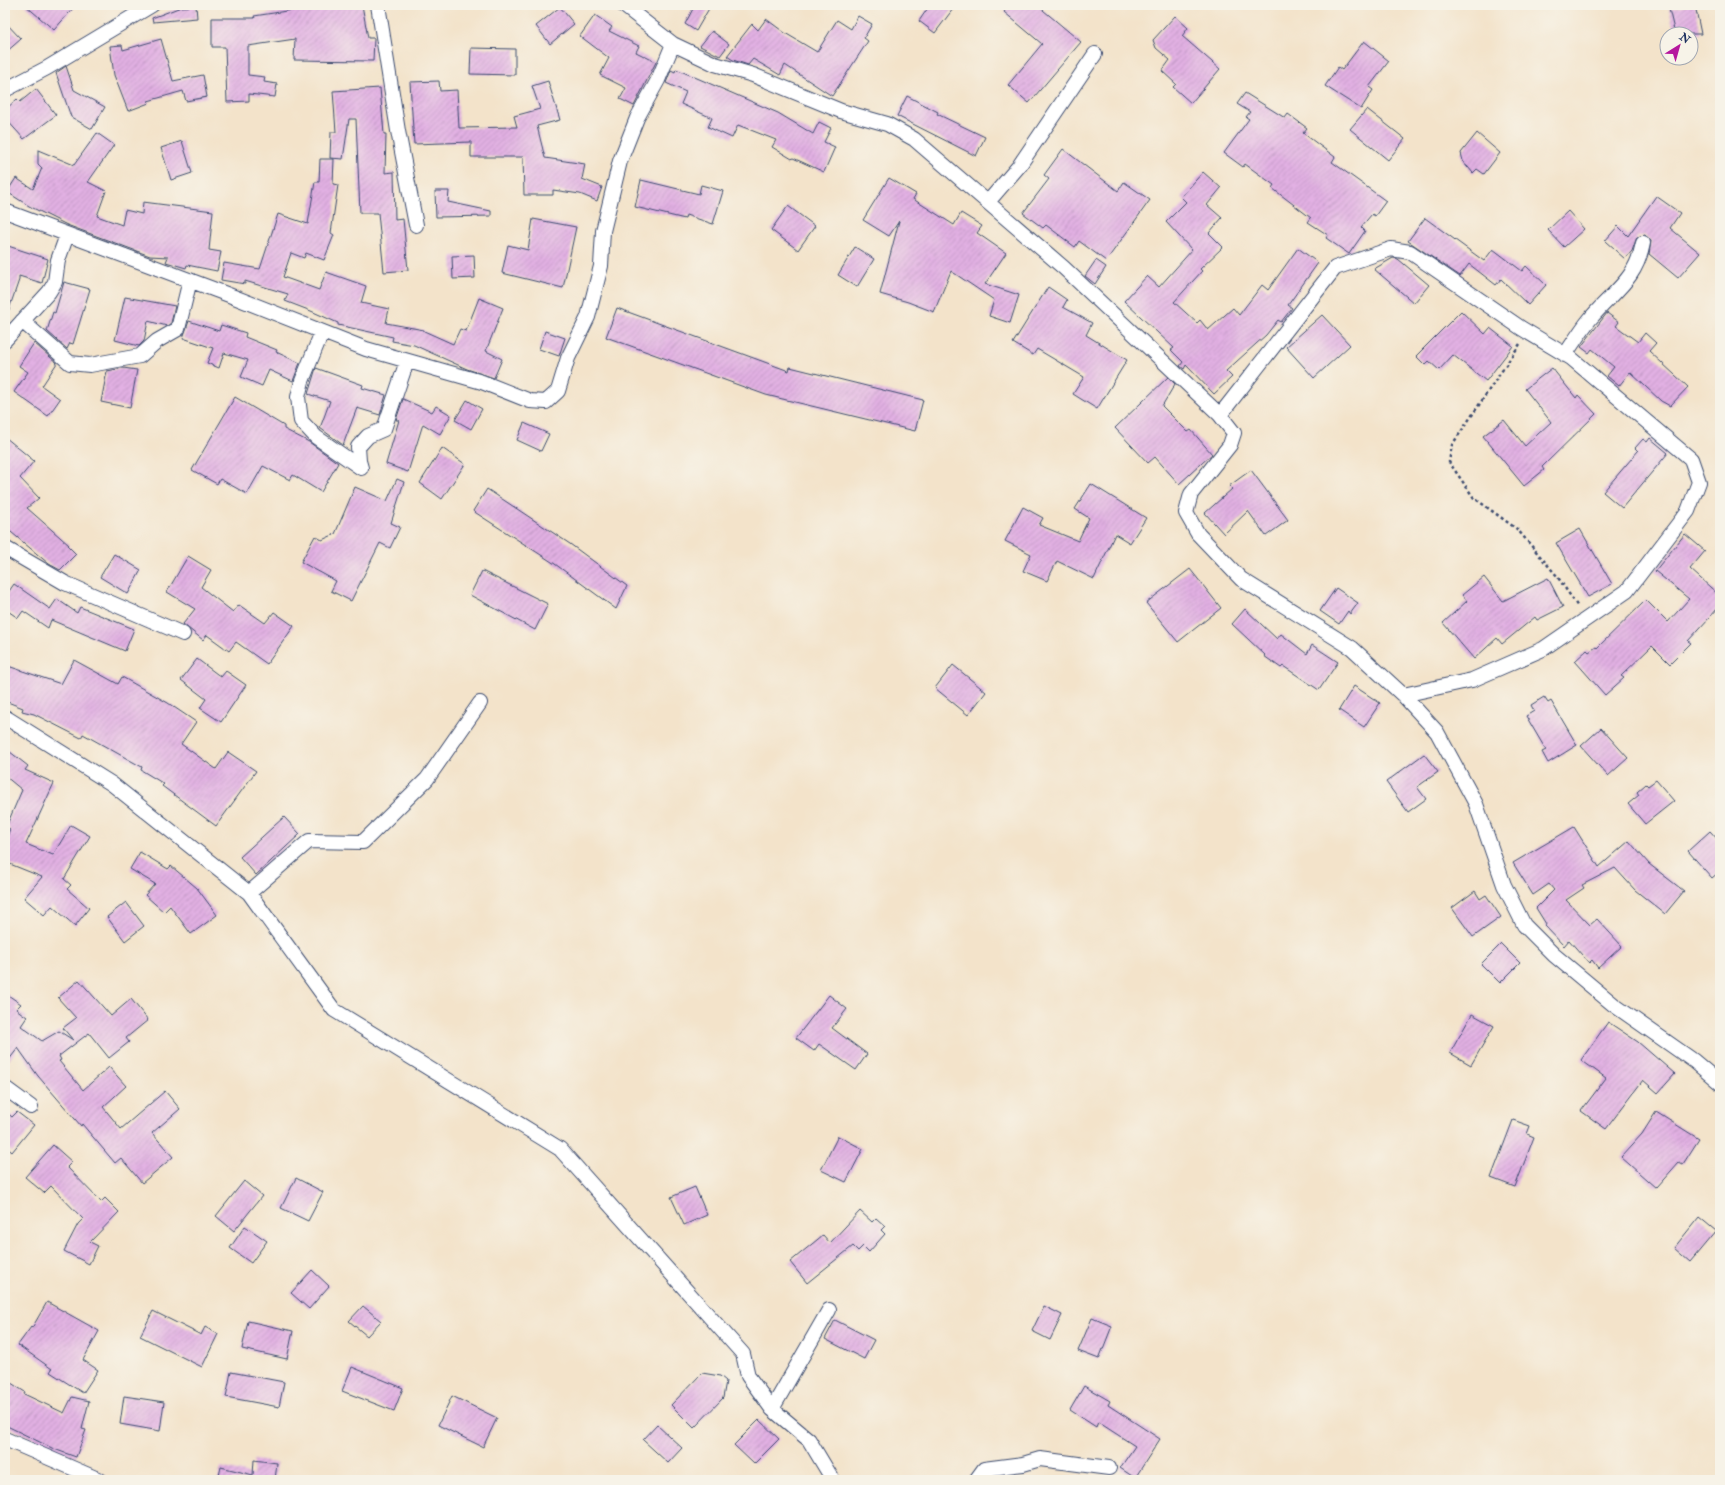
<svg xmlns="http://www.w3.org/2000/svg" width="1725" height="1485" font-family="'IM FELL Double Pica',serif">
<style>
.building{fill:url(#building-hatch)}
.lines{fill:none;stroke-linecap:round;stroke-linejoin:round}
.minor-casing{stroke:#3b4a6e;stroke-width:16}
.path{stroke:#3b4a6e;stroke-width:2.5;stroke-dasharray:3 3;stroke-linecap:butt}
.minor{stroke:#fff;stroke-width:14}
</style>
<defs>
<pattern id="building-hatch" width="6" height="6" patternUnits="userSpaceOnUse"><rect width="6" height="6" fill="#e2b0e3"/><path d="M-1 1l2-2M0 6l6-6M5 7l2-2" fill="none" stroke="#b690bb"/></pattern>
</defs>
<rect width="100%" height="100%" fill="#f7f3e8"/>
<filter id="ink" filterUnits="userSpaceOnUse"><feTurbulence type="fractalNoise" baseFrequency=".025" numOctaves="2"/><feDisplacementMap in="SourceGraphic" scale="8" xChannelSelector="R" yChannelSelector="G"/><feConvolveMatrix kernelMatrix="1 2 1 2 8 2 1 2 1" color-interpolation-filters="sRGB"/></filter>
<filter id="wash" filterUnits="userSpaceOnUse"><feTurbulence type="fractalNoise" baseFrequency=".012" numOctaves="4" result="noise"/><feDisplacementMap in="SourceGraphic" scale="16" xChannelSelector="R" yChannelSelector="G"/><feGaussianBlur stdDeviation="0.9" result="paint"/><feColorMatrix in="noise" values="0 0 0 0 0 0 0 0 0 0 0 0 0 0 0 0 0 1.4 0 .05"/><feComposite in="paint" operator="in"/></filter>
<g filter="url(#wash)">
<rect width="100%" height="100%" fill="#f3e3ca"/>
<g id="blocks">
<!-- building -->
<path class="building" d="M25,5H76L54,30Z
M308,5H362L368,38H374L373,61L294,60L295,39L248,46V75L265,77L264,82L277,84L275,97L249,94V101L227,102L225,47H212V18H255L254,16L293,10L292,7Z
M695,5H711L696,31L685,24Z
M930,5H956L935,33L919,21Z
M1009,5H1037L1081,42L1029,103L1008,85L1042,44L1004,12Z
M1690,5H1695L1701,34H1675L1669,9Z
M196,6L197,18L153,22L152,18L181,7Z
M560,7L574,24L550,44L536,26Z
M595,15L612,27L609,31L639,46L636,52L656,62L634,106L620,99L626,88L600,75L609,58L580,36Z
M858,16L872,24L864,38L868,41L832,96L785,65L780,75L753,59L748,65L733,60L727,56L752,24L758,30L766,19L785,33L817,52L837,20L851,29Z
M1175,16L1188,28L1182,36L1220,69L1191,103L1173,87L1176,84L1162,71L1170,60L1156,48L1153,40Z
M5,22L21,39L5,53Z
M712,31L729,44L720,56L700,46Z
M161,39L173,81L203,75L207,97L186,101L183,91L148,101L149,103L128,111L114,75L110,46L122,45L123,50Z
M1364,41L1389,61L1369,87L1373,90L1361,109L1325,86L1338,67L1342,70Z
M471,48L515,49V75L470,74Z
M66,66L74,90L105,107L92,129L71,117L56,73Z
M676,69L778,113L813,134L819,122L831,128L824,142L835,147L824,172L793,158L792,159L772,147L776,140L738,125L732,138L708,127L712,118L681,104L686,92L666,83L671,70L675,72Z
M439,81L440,91L457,90L459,128L517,127L514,116L540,109L532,86L548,81L560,120L537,126L545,158L585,164L582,179L602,187L597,201L580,194L553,190V195H524L523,157H471V142L414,144L410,82Z
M380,88L384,134H386L385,173L394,172L395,220L403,219L408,270L384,272L378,213H360L356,119H349L343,159L330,158L331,132H336L333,91Z
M36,89L56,115L24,139L5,118V110L17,99L20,102Z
M1245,93L1285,118L1288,114L1307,128L1303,133L1335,157L1332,162L1386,201L1375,216L1372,214L1361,227L1365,231L1349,254L1326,238L1328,235L1308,222L1311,218L1272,188L1274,185L1245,164L1243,167L1224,153L1249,119L1246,117L1250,112L1237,104Z
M907,96L938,112L937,114L985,137L976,156L897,116Z
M1367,109L1405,139L1388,160L1350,129Z
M97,133L114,145L88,182L106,191L97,216L122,225L125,210L142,214L143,202L213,211L209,250L221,252L217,271L187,265L186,268L166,262L168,257L150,256L67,225L29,206L7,192L16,178L33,189L42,168L38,164V150L74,165Z
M1477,133L1500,153L1484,174L1477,169L1473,173L1463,161L1461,153Z
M182,141L192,173L171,180L161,148Z
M1063,149L1118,191L1124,182L1150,200L1106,261L1079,241L1075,247L1046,225L1043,228L1023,213L1049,179L1044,175Z
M320,159H334L333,184L338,185L331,233L334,235L324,260L306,253L304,258L291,253L283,277L319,290L326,272L366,286L361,303L389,309L386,323L424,330V331L453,344L460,329L466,331L479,298L503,308L486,351L502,359L494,378L467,369L414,345L392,341L393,337L338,325V323L311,311L285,301L288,294L245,281V284L221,280L224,263L260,269L278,214L308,224L315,182H319Z
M1203,172L1221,188L1207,205L1222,218L1209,233L1223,247L1200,269L1202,271L1174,302L1197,323L1200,320L1208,330L1233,308L1239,315L1262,285L1268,290L1298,248L1318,263L1288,305L1292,308L1281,322L1278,320L1266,335L1226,371L1232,377L1214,394L1186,365L1184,369L1180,366L1183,362L1171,350L1174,348L1124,301L1147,276L1159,287L1192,250L1166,222L1186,202L1181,197Z
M889,178L916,194L913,199L954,225L961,213L982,226L977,233L1006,253L985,284L1019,295L1010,323L989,316L994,300L951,271L934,312L908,302L880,294L899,221L889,236L863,220Z
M641,180L699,194L701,185L723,191L713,224L686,215L685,219L635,207Z
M435,191H449L448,202L491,211V216L436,217Z
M1656,196L1680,213L1670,228L1700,253L1678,278L1649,254L1651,241L1645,235L1637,237L1632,251L1625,259L1605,241L1618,226L1628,236Z
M788,206L815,226L798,250L771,230Z
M1568,211L1584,229L1564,247L1548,230Z
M1425,218L1484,261L1493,249L1522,271L1526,266L1546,285L1528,305L1501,279L1496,285L1469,264L1460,276L1408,241Z
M533,219L576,227L563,288L502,273L508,245L528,250Z
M5,245L48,259L42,283L19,276V280L7,315H5Z
M855,247L874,259L857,287L838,275Z
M474,255L475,278L453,279L452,256Z
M1393,258L1398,259L1429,285L1414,303L1374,269Z
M1096,260L1106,267L1095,284L1085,276Z
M64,282L90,289L73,344L70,343L67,349L47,331L53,312L55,313Z
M1048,287L1067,300L1063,307L1092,323L1086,335L1127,360L1097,409L1073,394L1084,377L1037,349L1033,355L1013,343Z
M125,297L175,306L171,323L167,326L148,321L144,341L139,346L115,340Z
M617,308L789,371L790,367L923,400L915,431L766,395L606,337Z
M1461,311L1485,334L1490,328L1513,346L1486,381L1453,355L1439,370L1429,361L1425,365L1416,356Z
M1607,313L1619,322L1616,326L1638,342L1645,333L1656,343L1649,351L1688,387L1670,406L1661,401L1630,372L1619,386L1607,376L1614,367L1592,349L1589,353L1581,347Z
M1322,315L1350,345L1314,378L1286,347Z
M189,321L219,331L221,325L246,333L245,337L277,350L276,352L300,363L293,381L269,370L262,386L241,377L248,360L224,353L219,368L207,363L213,348L183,338Z
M545,331L565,338L559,356L539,349Z
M34,343L57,363L42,386L60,399L48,416L14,392L28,372L19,366Z
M123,368L137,370L130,408L101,402L107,371Z
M316,368L363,385L362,388L386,395L380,415L357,408L343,445L320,428L330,401L308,394Z
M1552,368L1576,398L1578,395L1596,414L1542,467L1544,470L1524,486L1483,436L1504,420L1525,446L1551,422L1525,389Z
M1168,377L1175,384L1162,406L1188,432L1191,430L1212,454L1179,484L1155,457L1148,463L1115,428Z
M235,397L284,426V429L309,442L338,463L321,492L293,475L290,480L263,466L247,494L220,479L217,484L192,470Z
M403,399L432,412L436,406L451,415L440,434L423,424L408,472L386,464L399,420H396Z
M467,400L482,409L471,429L455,420Z
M524,423L549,434L541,451L517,440Z
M5,437L34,461L20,478L39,498L27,508L69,545L68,546L76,554L60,570L49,564L5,527Z
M1650,438L1668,453L1622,508L1603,492L1638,451L1635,448L1643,439L1647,442Z
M442,448L465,464L442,499L420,483Z
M1251,470L1288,520L1266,536L1248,511L1224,534L1205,513L1232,489L1229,486Z
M397,479L404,482L391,523L400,527L390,548L380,543L351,601L331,591L336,581L301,562L315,536L322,540L335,534L355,487L387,501Z
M1091,484L1146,518L1130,543L1115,534L1094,579L1057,561L1047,581L1023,571L1031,554L1005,541L1023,507L1043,518L1039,525L1078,541L1089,518L1075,509Z
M487,489L570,544L627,586L616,609L555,564L473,511Z
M1580,529L1612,584L1588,597L1556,543Z
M1685,534L1705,551L1690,569L1720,596V606L1688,641L1691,643L1670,664L1652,646L1621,676L1624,678L1605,695L1575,661L1587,650L1589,652L1596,647L1597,648L1646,600L1668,622L1689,599L1655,571Z
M114,554L141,570L128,594L100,577Z
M188,556L211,570L201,587L233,612L239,605L265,623L274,612L294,626L267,664L236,642L229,651L207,635L203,640L183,624L195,609L167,592Z
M1190,569L1221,608L1178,642L1146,603Z
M482,571L548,604L535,630L470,595Z
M1484,577L1503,601L1548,578L1563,607L1537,620L1535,617L1502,644L1497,638L1474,659L1443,623L1467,601L1462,595Z
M14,584L50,609L57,599L77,613L80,607L134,629L125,651L51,620L48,628L23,611L18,618L5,609V597Z
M1336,588L1358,603L1350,614L1348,611L1339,624L1320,611Z
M1245,609L1277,639L1281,634L1307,654L1312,645L1338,662L1319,690L1283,666L1281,668L1264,656L1265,655L1232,624Z
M197,659L221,677L226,671L246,685L221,722L200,708L206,699L181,680Z
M74,660L118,684L122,677L168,703L196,722L181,744L216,769L228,752L256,771L216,826L162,786L164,784L141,770L142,767L83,734L81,738L34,714L22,711L23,708L5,701V665L61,684Z
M953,665L986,692L968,715L935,688Z
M1354,686L1380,703L1364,727L1339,710Z
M1544,697L1548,703L1551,701L1577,745L1548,763L1542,752L1546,750L1526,716L1534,711L1531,705Z
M1601,728L1628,758L1608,776L1581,746Z
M5,748L28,766L25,770L54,783L26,844L53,855L71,825L90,836L64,879L71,885L67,889L89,908L75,926L52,906L44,915L24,898L42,877L5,862V841L10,829L6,827L22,790L5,776Z
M1424,754L1438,772L1417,787L1426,799L1408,812L1386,782Z
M1656,780L1674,801L1645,824L1628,804L1639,795L1637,792L1646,784L1648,786Z
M284,817L300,834L256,875L240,857Z
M1574,827L1599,867L1629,841L1649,864L1684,891L1665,914L1635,890L1615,868L1582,885L1584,888L1566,900L1590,925L1597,919L1622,946L1598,968L1592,960L1589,963L1569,940L1564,946L1545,926L1546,924L1536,908L1554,890L1549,884L1533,895L1513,863Z
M1710,831L1720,842V871L1712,878L1688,851Z
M140,852L168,869L171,866L197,888L217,915L191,934L170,906L164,912L145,895L155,884L130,869Z
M1475,891L1480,899L1486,895L1501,917L1473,937L1452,908Z
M126,902L144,926L125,941L107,917Z
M1501,944L1520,963L1500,983L1481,964Z
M79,980L111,1016L131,999L148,1020L126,1038L129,1042L109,1058L89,1033L59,1056L61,1060L59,1061L83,1090L109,1067L126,1086L103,1107L121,1129L165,1091L180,1109L152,1133L173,1157L142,1183L121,1158L115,1163L82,1124L81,1126L38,1076L18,1048L5,1065V993L21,1004L16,1009L27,1017L21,1026L42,1041L59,1031L73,1040L63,1028L76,1018L58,998Z
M829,995L847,1009L832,1028L867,1054L856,1070L819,1044L814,1051L796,1038Z
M1472,1014L1494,1026L1471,1065L1450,1053Z
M1608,1022L1638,1042L1675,1074L1658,1093L1643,1080L1606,1129L1581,1111L1606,1078L1581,1060Z
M5,1111L12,1117L17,1112L34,1125L12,1152L5,1146Z
M1656,1112L1699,1139L1683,1164L1679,1162L1656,1188L1621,1157L1642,1134Z
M1513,1120L1530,1126L1527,1134L1534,1137L1515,1187L1491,1178Z
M838,1136L863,1149L846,1182L821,1170Z
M53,1145L72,1162L67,1167L101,1202L105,1198L119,1212L90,1242L98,1246L89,1264L64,1251L78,1224L83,1219L51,1186L44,1193L25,1177Z
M296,1178L323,1192L308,1221L281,1208Z
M244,1181L262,1196L234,1231L216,1216Z
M695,1187L707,1215L684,1225L671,1197Z
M860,1211L872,1222L876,1218L885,1226L881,1230L885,1234L869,1252L863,1246L858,1251L853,1246L807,1283L790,1262L823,1235L830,1243Z
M1699,1217L1716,1231L1690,1262L1674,1248Z
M245,1226L267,1241L251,1263L230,1248Z
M312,1270L329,1286L309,1309L291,1293Z
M47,1302L99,1331L83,1360L98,1370L83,1393L50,1372L52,1369L18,1345L31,1327L32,1328Z
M363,1306L381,1321L367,1336L349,1321Z
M1044,1306L1062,1315L1050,1340L1032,1331Z
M153,1311L201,1335L205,1327L218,1334L202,1367L140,1336Z
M1092,1318L1112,1326L1099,1359L1078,1351Z
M835,1320L874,1340L864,1359L825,1339Z
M248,1321L293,1331L287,1359L242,1349Z
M352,1367L403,1388L394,1411L342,1391Z
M231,1372L284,1382L279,1407L226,1397Z
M702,1373L720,1376L726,1381L723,1398L694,1428L671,1405Z
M5,1379L25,1392L24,1394L64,1413L72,1397L89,1401L82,1429L86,1430L76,1457L54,1449L5,1425Z
M1084,1386L1110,1401L1108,1405L1160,1439L1135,1478L1120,1468L1135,1446L1098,1422L1096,1427L1070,1410Z
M124,1396L164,1402L160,1431L120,1424Z
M452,1396L497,1418L483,1447L438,1425Z
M759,1420L779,1439L754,1464L734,1445Z
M657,1425L682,1448L668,1463L643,1440Z
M254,1460L277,1463L275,1480H218L221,1467L253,1475Z"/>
</g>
</g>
<g filter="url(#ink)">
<use href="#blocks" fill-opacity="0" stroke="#3b4a6e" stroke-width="1"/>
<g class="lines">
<defs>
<path id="minor" d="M378,5L398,131L416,225
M623,5L673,44L715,64L753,75L841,111L887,124L914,139L1064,268L1220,415L1234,433L1230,445L1191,494L1186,513L1198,534L1241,579L1352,648L1403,695L1437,732L1476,804L1504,885L1524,925L1554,955L1614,1005L1694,1061L1720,1083
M5,90L47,68L152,5
M988,202L1019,166L1095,54
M5,211L229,295L366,349L482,382L530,401L546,402L558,391L568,358L588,317L601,266L603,231L620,161L637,118L658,80L673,44
M22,321L70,363L90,365L140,356L157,341L178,329L190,280
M322,332L302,381L298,397L301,421L316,437L361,468L359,461L358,447L368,436L384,429L407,361
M5,340L49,292L55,282L58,260L67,235
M1565,355C1573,343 1581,330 1590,319C1612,292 1636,281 1643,243
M1220,415L1335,268L1391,249L1410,252L1521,328L1571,358L1691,459L1699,482L1688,511L1627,591L1543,649L1472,680L1403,695
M5,548L65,583L183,634
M5,717L112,784L249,893L334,1010L560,1149L743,1354L748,1376L772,1409L809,1440L833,1480
M249,893L309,841L363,842L427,779L480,703
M5,1088L31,1107
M772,1409L829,1310
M5,1439L100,1480
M976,1480L984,1469L1023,1464L1040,1459L1109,1468"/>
</defs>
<!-- minor casing -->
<use href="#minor" class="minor-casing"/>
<!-- path -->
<path class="path" d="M1520,344L1452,445L1449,462L1474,498L1517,529L1557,576L1578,607"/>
<!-- minor -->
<use href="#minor" class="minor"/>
</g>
</g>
<!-- margin -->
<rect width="1725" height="1485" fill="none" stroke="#f7f3e8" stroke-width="20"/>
<!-- north arrow -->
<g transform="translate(1679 46) rotate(37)"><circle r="19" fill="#f7f3e8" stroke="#9fa5b1"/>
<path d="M0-3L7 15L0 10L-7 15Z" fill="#b5179e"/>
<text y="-6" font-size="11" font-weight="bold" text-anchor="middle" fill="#1b2f5e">N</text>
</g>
</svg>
